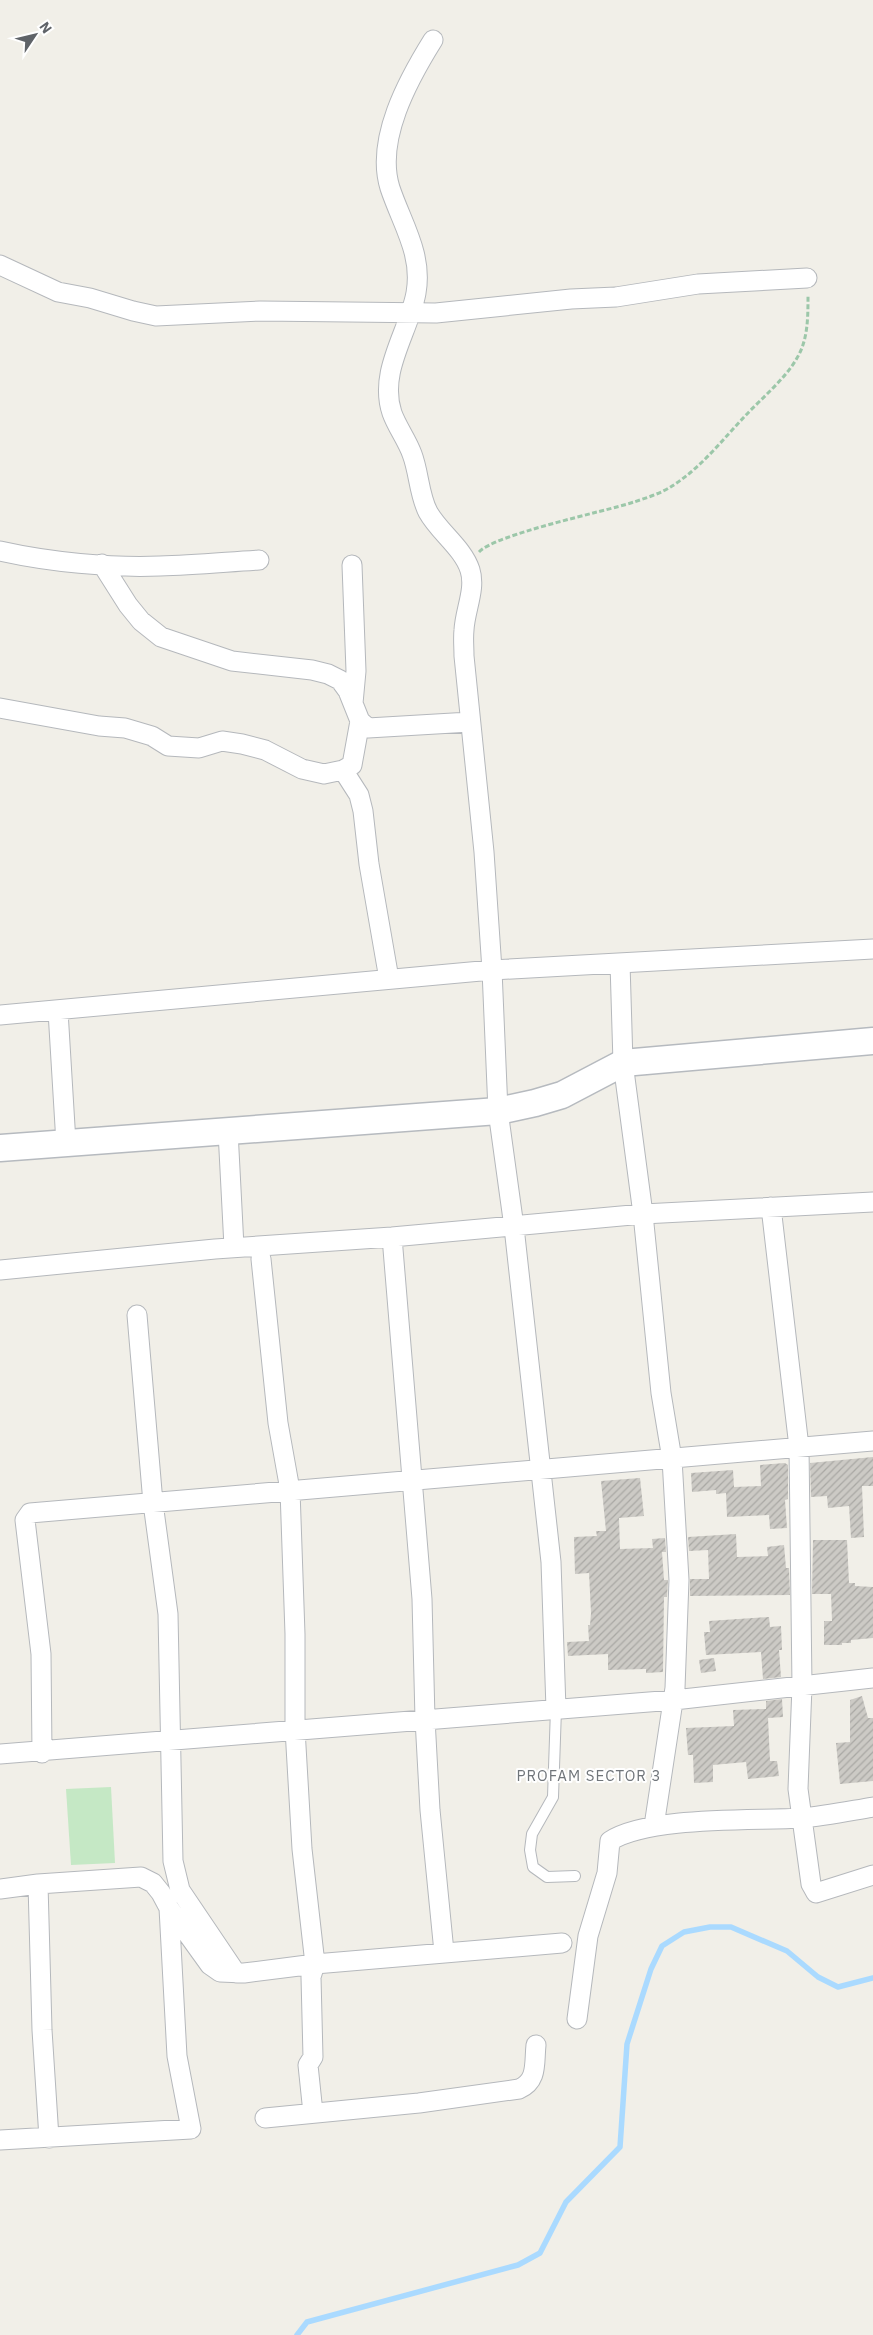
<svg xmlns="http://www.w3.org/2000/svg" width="873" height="2335" font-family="'IBM Plex Sans',sans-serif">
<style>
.pitch{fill:#c5e8c5}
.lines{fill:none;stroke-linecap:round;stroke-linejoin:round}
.stream{stroke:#aadaff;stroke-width:5.5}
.building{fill:url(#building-hatch)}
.service-casing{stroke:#b5b8bc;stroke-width:12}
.minor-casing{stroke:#b5b8bc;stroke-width:21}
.secondary-casing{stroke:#b6babf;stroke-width:29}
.path{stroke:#9cc7a9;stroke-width:3;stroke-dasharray:5 2.5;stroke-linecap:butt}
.service{stroke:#fff;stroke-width:10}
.minor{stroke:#fff;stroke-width:19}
.secondary{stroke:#fff;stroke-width:26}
.labels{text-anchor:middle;stroke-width:4;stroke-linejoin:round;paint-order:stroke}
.neighbourhood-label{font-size:15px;letter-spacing:1px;fill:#70757a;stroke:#fff}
</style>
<defs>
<pattern id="building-hatch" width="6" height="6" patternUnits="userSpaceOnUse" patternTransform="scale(1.25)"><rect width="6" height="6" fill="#cccac5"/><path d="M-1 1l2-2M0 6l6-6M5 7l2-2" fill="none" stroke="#a9a8a4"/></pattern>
</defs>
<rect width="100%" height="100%" fill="#f1efe8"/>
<!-- pitch -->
<path class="pitch" d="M111,1787L115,1863L71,1865L66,1789Z"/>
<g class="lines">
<!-- stream -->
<path class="stream" d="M297,2335L307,2322L518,2265L540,2253L566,2202L620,2147L627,2044L651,1969L662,1946L684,1932L710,1927H731L787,1951L818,1977L838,1987L873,1978"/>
</g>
<!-- building -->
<path class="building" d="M873,1457V1486H862L864,1537L851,1538L849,1506L828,1508L827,1496L811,1497L810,1463Z
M785,1463L788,1465V1499L785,1500L787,1528L770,1529L769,1515L727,1517L726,1493L716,1494V1490L692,1492L691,1473L733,1470L734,1487L761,1486L760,1465Z
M640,1478L644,1516L619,1518L620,1549L653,1548L652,1539L665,1538L666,1552H662L664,1580H668L667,1597H664L663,1672L646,1673V1669L608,1670V1654L568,1656L567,1642L589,1641L588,1625H590L591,1613L589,1573L575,1574L574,1537L597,1536L596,1531H606L601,1481Z
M736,1534L737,1557L768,1556L767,1547L784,1545L786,1568H789L790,1595L690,1596V1579H709L708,1550L689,1551L688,1537Z
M813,1540H847L849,1583H855V1586L873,1587V1638L851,1640V1643H842V1645H824V1621H832L831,1594H812Z
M769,1617L770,1627L781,1626L782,1650H779L781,1677L763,1679L761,1652L706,1655L704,1632H710L709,1621Z
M714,1658L716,1671L701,1673L699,1660Z
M862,1696L868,1718H873V1781L840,1784L836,1743L850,1742V1700Z
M782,1699L783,1717L768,1718L770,1761H777L779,1776L748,1779L746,1762L713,1765V1782L694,1783L693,1755H688L686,1728L734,1726L733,1710L766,1709V1701Z"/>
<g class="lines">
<defs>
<path id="service" d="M556,1709L553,1797L532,1834L530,1850L533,1867L547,1877L575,1876"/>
<path id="minor" d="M433,40C408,80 375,140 390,188C402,224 423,254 416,293C409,332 378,371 392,413C397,427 407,440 412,454C419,472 419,495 428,512C439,532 463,548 470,570C476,589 465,610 464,630C463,638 464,647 464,656L484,852L492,970L498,1111L514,1227L551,1562L556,1709
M0,265L58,292L90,298L133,311L156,316L260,311L436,313L571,299L616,297L698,284L807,278
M0,551C49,562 110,568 160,566C193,565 226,562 259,560
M102,564L128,605L141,621L161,637L232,661L312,670L328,674L340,680L348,691L360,721L368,728L470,722
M352,565L356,671L353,703
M0,708L99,726L125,728L152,736L168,746L199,748L222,741L242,744L265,750L302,769L324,774L343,770L352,765L360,721
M343,770L359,795L363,811L369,864L389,979
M620,963L623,1063L643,1214L661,1393L672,1459L679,1580L675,1688L654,1826
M58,1011L66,1143
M0,1015L492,970L873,949
M228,1131L234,1247
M771,1207L799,1447L802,1686L798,1789L811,1884L816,1893L873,1875
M392,1237L422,1599L425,1719L430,1810L444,1952
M261,1259L278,1423L290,1490L295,1634V1729L302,1849L315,1964L311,1977L313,2057L308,2065L313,2113
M0,1270L215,1249L392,1237L643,1214L873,1202
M137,1315L153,1503L168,1614L173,1861L180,1890L236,1973
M42,1753L41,1654L25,1520L30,1513L873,1441
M0,1754L674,1700L873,1678
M38,1884L42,2030L49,2138
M0,1889L38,1884L141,1877L153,1883L161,1893L169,1908L210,1965L220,1972L244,1973L315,1964L562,1943
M577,2019L588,1936L607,1873L610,1841C649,1816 752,1821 801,1818C825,1816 849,1811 873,1807
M265,2118L419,2103L519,2089C538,2081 534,2063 536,2045
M0,2140L191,2129L177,2056L169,1908"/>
<path id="secondary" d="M0,1148L498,1111L535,1103L562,1095L623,1063L873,1041"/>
</defs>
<!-- service casing -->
<use href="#service" class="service-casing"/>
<!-- minor casing -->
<use href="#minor" class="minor-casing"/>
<!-- secondary casing -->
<use href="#secondary" class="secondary-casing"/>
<!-- path -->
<path class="path" d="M479,552C496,534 603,512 634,502C646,498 662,493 672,486C701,468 723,439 746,415C763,397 785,379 797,358C808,340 808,317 808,296"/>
<!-- service -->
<use href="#service" class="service"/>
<!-- minor -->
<use href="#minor" class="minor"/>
<!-- secondary -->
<use href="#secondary" class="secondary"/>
</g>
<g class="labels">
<!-- neighbourhood labels -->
<g class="neighbourhood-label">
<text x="589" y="1781">PROFAM SECTOR 3</text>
</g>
</g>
<!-- north arrow -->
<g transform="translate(35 35) rotate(55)" stroke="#ffffff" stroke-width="4" paint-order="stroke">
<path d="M0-4L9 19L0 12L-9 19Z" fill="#5f6368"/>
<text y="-8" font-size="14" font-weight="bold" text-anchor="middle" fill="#5f6368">N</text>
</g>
</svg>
